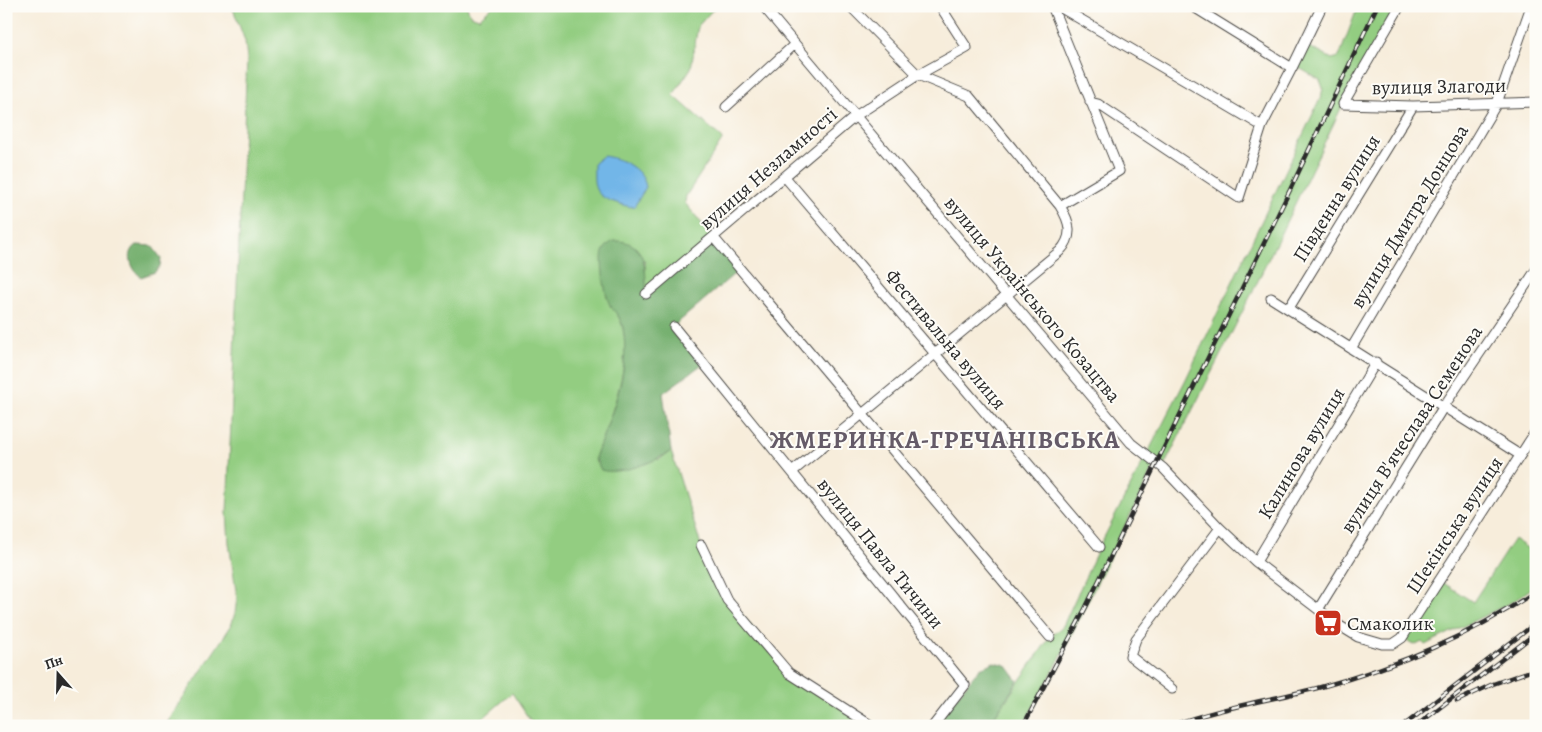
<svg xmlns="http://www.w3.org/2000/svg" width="1542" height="732" font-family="Alegreya,serif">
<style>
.green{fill:#93cd81;stroke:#5f7c56}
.forest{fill:#76b06f;stroke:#506e4d}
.water{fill:#72b6e8;stroke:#4e708a}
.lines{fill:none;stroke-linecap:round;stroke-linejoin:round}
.minor-casing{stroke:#4a4845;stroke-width:11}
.minor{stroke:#fff;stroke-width:9}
.rail-casing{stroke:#2b2b2b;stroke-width:4.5}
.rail{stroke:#fdfcf7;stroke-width:2.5;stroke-dasharray:8;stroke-linecap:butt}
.labels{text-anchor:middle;stroke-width:4;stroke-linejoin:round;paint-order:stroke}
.street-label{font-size:20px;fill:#2b2b2b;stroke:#fdfcf7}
.poi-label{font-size:20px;fill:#2b2b2b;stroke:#fdfcf7;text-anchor:start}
.district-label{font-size:25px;font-weight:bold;letter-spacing:1px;fill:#655b68;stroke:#fdfcf7}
</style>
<rect width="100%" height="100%" fill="#fdfcf7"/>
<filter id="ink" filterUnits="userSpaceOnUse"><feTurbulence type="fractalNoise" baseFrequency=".02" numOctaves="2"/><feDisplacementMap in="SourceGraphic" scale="10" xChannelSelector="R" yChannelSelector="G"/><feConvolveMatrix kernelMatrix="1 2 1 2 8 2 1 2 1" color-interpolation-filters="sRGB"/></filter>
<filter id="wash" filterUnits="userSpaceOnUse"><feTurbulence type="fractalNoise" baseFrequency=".0096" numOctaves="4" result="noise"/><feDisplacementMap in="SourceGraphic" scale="20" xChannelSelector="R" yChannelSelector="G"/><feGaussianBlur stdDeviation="1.12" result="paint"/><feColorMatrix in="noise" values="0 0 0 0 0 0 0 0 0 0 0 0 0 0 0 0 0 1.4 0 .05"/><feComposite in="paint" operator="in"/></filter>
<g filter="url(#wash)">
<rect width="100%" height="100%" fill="#f7eddb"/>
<!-- green -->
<path class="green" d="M232,6H467L470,15L479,18L493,6H716L698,26L691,68L673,95L723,139L686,196L685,203L714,238L646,294L645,262L636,250L610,306C646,338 608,421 595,458L596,463L660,459L671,451L701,545L718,585L789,673L872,726H534L512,693L474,726H165L231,626L235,613L237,598L229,543L227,513L247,59L245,41Z
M1358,6H1400L1343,104L1255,287L1163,468L1156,463L1056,666L1023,726H988L1050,637L1063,626L1099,547L1185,381L1321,97L1323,88L1320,80L1294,65L1304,44L1332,59L1339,57Z
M1514,539L1536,554V585L1514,601L1425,645L1422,642L1416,645L1405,640L1442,582L1473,602Z"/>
<!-- forest -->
<path class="forest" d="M714,238L740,269L674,326L704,363L663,393L671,451C657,461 619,476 601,470L595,458C610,416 631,374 623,328C621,317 615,313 610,305C605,297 600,260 603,252C605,247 609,244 613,241C647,239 646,270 646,294Z
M137,245L152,246L161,258L160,266L155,272L141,277C131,269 125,253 137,245Z
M994,662L1006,665L1018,681L988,726H933L980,668Z"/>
<!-- water -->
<path class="water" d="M603,156C620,158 643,168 646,187L634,207C627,207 621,204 614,202C591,194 594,185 594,163Z"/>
</g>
<g filter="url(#ink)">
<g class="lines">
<defs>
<path id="minor" d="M763,6L1131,443L1163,468L1220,528L1256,562L1340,626L1358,637L1382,644H1393L1402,638L1536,431
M1052,6L1119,171L1060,206
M1058,6L1262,126L1292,68L1192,6
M1400,6L1343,104L1413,106L1536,102
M1292,68L1322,6
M1090,102L1098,104L1239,198L1262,126
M726,107L795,44
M785,177L1099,547
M714,238L1050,637
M646,294L857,115L918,75L967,48L940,6
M1271,298L1520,455
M1289,308L1413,106
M674,327L965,685L933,726
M1352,347L1497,103L1531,6
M792,472L1060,251C1074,236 1070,222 1060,206L969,96L918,75L850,6
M701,545L727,600L789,673L872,726
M1256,562L1376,362
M1319,608L1444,406L1536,270
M1172,689L1130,656L1136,639L1220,528"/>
</defs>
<!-- minor casing -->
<use href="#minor" class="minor-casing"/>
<!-- minor -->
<use href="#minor" class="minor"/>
<defs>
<path id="rail" d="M1457,701L1493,684L1536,669
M1023,726L1085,609L1290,190L1377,6
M1170,726C1218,708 1271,700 1321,687C1398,666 1470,636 1536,591
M1403,726L1536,623
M1416,726L1536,633"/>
</defs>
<!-- rail casing -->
<use href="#rail" class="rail-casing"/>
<!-- rail -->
<use href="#rail" class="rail"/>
</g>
</g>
<!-- icons -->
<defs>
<symbol id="supermarket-square" viewBox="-11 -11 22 22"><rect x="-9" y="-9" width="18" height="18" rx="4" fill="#c8321e" stroke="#fdfcf7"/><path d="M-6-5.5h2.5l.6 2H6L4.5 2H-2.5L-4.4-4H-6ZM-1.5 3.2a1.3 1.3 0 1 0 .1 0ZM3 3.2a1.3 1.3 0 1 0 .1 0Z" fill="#fff"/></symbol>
</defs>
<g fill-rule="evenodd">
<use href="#supermarket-square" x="1312" y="607" width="32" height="32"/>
</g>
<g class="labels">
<!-- street labels -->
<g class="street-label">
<text transform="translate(1439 86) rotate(-1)" y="7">вулиця Злагоди</text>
<text transform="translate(768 168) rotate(-41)" y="7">вулиця Незламності</text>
<text transform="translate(1336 198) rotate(-58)" y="7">Південна вулиця</text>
<text transform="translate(1409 216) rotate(-59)" y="7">вулиця Дмитра Донцова</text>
<text transform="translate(1033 299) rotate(50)" y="7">вулиця Українського Козацтва</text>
<text transform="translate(946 339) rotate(50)" y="7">Фестивальна вулиця</text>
<text transform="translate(1411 429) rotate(-57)" y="7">вулиця В'ячеслава Семенова</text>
<text transform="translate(1301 453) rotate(-59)" y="7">Калинова вулиця</text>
<text transform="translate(1454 525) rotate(-57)" y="7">Шекінська вулиця</text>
<text transform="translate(881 553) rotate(51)" y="7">вулиця Павла Тичини</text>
</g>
<!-- poi labels -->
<g class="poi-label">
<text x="1347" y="630">Смаколик</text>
</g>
<!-- district labels -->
<g class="district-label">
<text x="945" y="448">ЖМЕРИНКА-ГРЕЧАНІВСЬКА</text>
</g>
</g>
<!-- margin -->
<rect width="1542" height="732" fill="none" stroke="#fdfcf7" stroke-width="25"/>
<!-- north arrow -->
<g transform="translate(58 674) rotate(340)" stroke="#fdfcf7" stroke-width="4" paint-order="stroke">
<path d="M0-4L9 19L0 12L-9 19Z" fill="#2b2b2b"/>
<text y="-8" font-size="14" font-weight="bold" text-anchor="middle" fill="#2b2b2b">Пн</text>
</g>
</svg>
